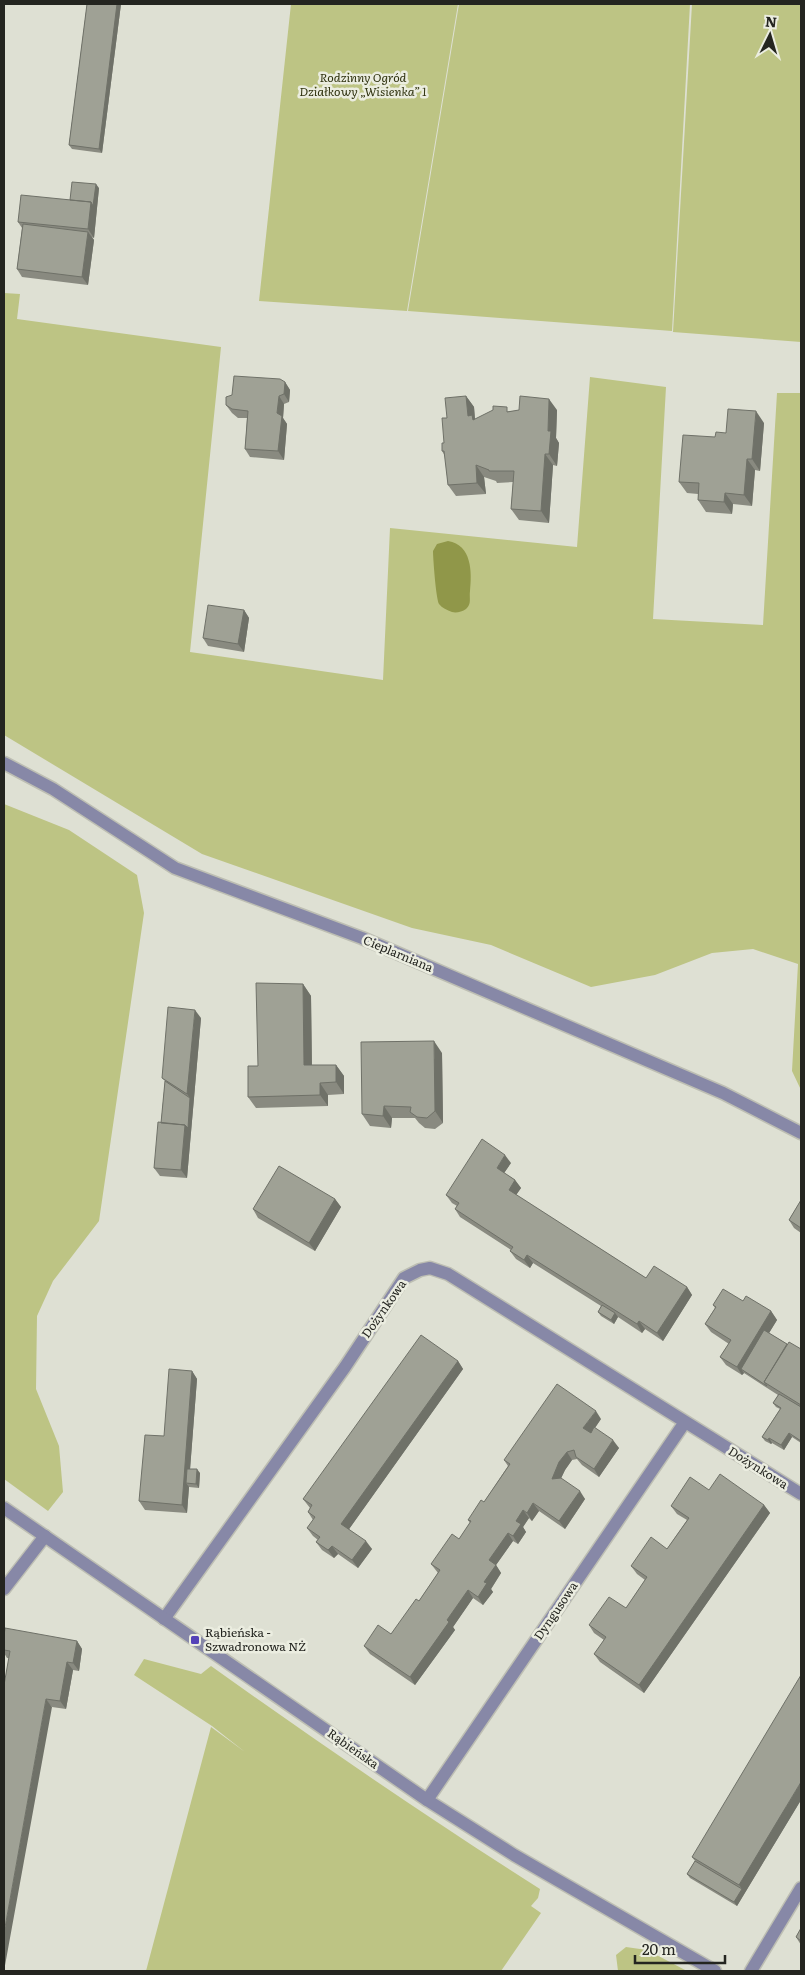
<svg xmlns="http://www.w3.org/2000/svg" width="805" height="1975" font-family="Literata,serif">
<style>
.green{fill:#bdc484}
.water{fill:#909749}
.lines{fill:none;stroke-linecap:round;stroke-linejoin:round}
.minor-casing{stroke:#bdbeb3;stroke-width:15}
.tertiary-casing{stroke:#bdbeb3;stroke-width:15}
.minor{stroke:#8788a7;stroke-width:12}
.tertiary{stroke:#8788a7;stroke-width:12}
.wall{fill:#898a80}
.shaded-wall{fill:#6f7168}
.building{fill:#9fa195;stroke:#6f7168}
.poi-dot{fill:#5441b8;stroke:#ebede0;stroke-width:2}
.labels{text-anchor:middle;stroke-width:5;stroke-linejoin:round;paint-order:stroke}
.park-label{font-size:12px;font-style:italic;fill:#2f320f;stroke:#ebede0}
.street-label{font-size:12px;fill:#242520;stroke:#ebede0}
.poi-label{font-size:12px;fill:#242520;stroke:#ebede0;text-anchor:start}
</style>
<rect width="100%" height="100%" fill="#dee0d3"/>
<!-- green -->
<path class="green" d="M291,4H458L407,311L259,301Z
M459,4H690L672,331L408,311Z
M692,4H801V342L673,332Z
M4,293L20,294L17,319L221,347L190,652L383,680L390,528L577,547L590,377L666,387L653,619L763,625L777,393H801V1090L792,1071L798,964L753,949L712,953L655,975L591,987L491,945L412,928L202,854L4,735Z
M4,804L69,830L137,875L144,913L99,1221L53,1281L37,1316L36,1389L59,1446L63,1492L48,1511L4,1479Z
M144,1659L201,1674L211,1666C319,1743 428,1818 540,1889L538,1898L531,1906L541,1913L501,1971H146L211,1727L245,1752L212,1726L134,1675Z
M626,1947L647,1950L687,1971H618L616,1955Z"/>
<!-- water -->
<path class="water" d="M448,541C472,545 472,572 470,591C469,598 472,604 466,609C462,612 456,613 452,612C447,610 442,608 439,604C436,599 433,558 433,551L437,544Z"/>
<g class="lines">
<defs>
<path id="minor" d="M4,763L53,789L175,868L362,938L723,1093L801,1133
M4,1589L45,1536
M164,1619L345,1367L404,1278L420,1270L430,1268L448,1274L801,1494
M427,1800L685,1422
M751,1971L801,1888"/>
<path id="tertiary" d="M4,1508L427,1800L514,1855L715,1971"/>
</defs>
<!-- minor casing -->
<use href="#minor" class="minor-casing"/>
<!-- tertiary casing -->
<use href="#tertiary" class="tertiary-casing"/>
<!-- minor -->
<use href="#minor" class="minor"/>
<!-- tertiary -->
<use href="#tertiary" class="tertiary"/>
</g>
<!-- wall -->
<path class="wall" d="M87,4H121L102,153L72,149L69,145Z
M99,188L94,238L92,237L94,240L88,285L22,277L17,269L22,228L18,222L70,200Z
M285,382L290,390L289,402L284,404L283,418L287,424L284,460L250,457L245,449L247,418H238L232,413L226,405L232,395Z
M466,396L474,407L475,419L510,411L557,410L556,438L559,443L557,466L553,465L549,523L519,520L511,509L513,482L497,483L496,481L484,477L486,494L456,496L448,485L445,456L442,451L444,443L447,418Z
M764,423L760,471L755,470L752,506L733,504L732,514L706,512L698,500V494L687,493L679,482L715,437L726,433Z
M244,610L249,618L244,652L208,646L203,638Z
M303,984L311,996L312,1065H336L344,1076V1094L328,1095V1106L256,1108L248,1097L258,1066Z
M201,1018L187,1178L160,1176L154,1168L161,1123L165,1081L162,1078Z
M442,1053L443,1123L435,1129L425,1128L419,1123L415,1118H392L391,1128L370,1126L362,1114Z
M511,1163L504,1173L515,1180L521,1188L516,1195L646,1278L687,1287L692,1295L663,1341L645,1329L642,1333L618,1317L614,1324L601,1316L598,1312L601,1306L533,1263L530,1268L516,1259L510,1251L511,1250L460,1217L455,1209L457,1206L452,1203L446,1195Z
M335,1199L341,1207L315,1251L258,1218L253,1209Z
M801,1200V1233L794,1228L789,1220Z
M743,1301L771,1311L777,1320L769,1333L787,1344L801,1349V1443L792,1437L784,1450L772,1443L771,1444L765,1441L762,1437L780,1409L776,1407L773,1403L778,1395L744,1373L742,1375L726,1365L720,1357L729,1344L711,1332L705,1324L715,1308L713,1305Z
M458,1361L463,1369L349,1529L372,1549L358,1568L338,1554L334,1558L322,1550L316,1542L318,1540L313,1536L307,1528L313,1520L308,1512L310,1508L303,1499Z
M192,1371L197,1379L190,1469L200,1473L199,1488L189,1487L187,1513L145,1510L139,1501L164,1436Z
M601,1419L595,1428L619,1448L599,1477L582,1465L577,1459L572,1460L565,1470L561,1478L585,1499L565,1529L539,1511L532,1521L529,1518L523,1527L526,1532L518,1544L513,1541L496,1565L501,1573L491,1589L493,1592L483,1605L473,1598L453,1627L455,1630L415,1685L370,1654L364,1646L391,1634L419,1601L438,1573L431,1564L459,1539L470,1523L468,1520L484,1502L508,1466L504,1460Z
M709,1490L764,1505L770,1513L644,1693L600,1662L594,1654L604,1640L594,1633L589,1625L626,1608L645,1580L637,1574L631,1566L667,1549L687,1520L677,1514L671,1506Z
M4,1636L77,1641L82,1649L79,1671L73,1670L66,1709L52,1707L9,1658H7L4,1653Z
M801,1800L737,1906L690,1878L687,1874L695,1861L692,1857Z
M801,1928V1945L796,1937Z"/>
<!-- shaded-wall -->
<path class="shaded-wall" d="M117,4H121L102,153L99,149Z
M96,184L99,188L94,238L88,229L91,202Z
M88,232L94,240L88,285L82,277Z
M285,382L290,390L289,402L284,394Z
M279,396L284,404L283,418L287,424L284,460L278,451L277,413Z
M466,396L474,407L475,420L480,427L468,416Z
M549,399L557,410L556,438L559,443L557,466L549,454L548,431Z
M756,411L764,423L760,471L752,459Z
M545,454L553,465L549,523L541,511Z
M747,459L755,470L752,506L744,495Z
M476,465L484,477L486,494L477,483Z
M725,493L733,504L732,514L724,502Z
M244,610L249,618L244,652L238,644Z
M303,984L311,996L312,1077L304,1065Z
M195,1010L201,1018L187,1178L181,1170L185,1125L190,1098L187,1094Z
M434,1041L442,1053L443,1123L435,1111Z
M336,1065L344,1076V1094L336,1082Z
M320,1083L328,1095V1106L320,1095Z
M384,1106L392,1118L391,1128L383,1116Z
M505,1155L511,1163L502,1176L497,1168Z
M515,1180L521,1188L514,1198L509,1190Z
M335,1199L341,1207L315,1251L309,1243Z
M527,1255L533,1263L530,1268L524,1260Z
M687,1287L692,1295L663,1341L657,1333Z
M771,1311L777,1320L745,1372L741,1369L744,1373L742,1375L737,1367Z
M615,1313L618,1317L614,1324L611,1320Z
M639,1321L645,1329L642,1333L637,1324Z
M458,1361L463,1369L347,1532L341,1524Z
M192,1371L197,1379L189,1483H186L189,1487L187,1513L182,1505Z
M596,1411L601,1419L589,1436L583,1428Z
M789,1433L792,1437L784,1450L781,1445Z
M769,1438L772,1443L771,1444L768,1440Z
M613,1440L619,1448L599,1477L594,1469Z
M567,1452L572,1460L565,1470L557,1487L552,1479L559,1462Z
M197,1469L200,1473L199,1488L196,1484Z
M580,1491L585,1499L565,1529L559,1521Z
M533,1503L539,1511L532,1521L527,1513Z
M764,1505L770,1513L644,1693L639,1685Z
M523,1510L529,1518L523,1527L526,1532L518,1544L513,1536L516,1521Z
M508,1533L513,1541L496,1565L501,1573L491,1589L493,1592L483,1605L478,1597L484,1582L489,1560Z
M366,1541L372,1549L358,1568L352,1560Z
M332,1546L338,1554L334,1558L328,1550Z
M468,1590L473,1598L453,1627L455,1630L415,1685L410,1677L447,1620Z
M77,1641L82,1649L79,1671L73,1663Z
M67,1662L73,1670L66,1709L60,1701Z
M46,1699L52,1707L4,1971V1933Z
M801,1782V1800L737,1906L734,1902L742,1889L739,1885Z"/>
<!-- building -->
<path class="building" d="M87,4H117L99,149L69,145Z
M72,182L96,184L93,206L91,202L70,200Z
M21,195L91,202L88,229L18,222Z
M23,224L88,232L82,277L17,269Z
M234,376L280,379L285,382L284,394L279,396L277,413L282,416L278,451L245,449L248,411L232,409L226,405V397L232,395Z
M466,396L468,416L472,415L473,420L493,410V406L507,407V412L519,410L520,396L549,399L548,431H551L549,454H545L541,511L511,509L514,471H489V470L476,465L477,483L448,485L444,451H442V443H444L442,418H447L445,398Z
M728,409L756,411L752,459H747L744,495L725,493L724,502L698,500L699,483L679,482L683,435L715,437L716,432L726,433Z
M208,605L244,610L238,644L203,638Z
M256,983L303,984L304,1065H336V1082L320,1083V1095L248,1097V1066H258Z
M168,1007L195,1010L187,1094L162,1078Z
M434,1041L435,1111L427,1118L417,1117L410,1112L411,1107L384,1106L383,1116L362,1114L361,1042Z
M165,1081L190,1098L188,1128L185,1125L161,1123Z
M158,1122L185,1125L181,1170L154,1168Z
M482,1139L505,1155L497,1168L515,1180L509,1190L646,1278L654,1266L687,1287L657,1333L639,1321L637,1324L527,1255L524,1260L510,1251L513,1247L455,1209L459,1203L446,1195Z
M279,1166L335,1199L309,1243L253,1209Z
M801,1200V1228L789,1220Z
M723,1289L743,1301L746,1296L771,1311L737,1367L720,1357L731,1340L705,1324L716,1307L713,1305Z
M602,1305L615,1313L611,1320L598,1312Z
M764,1330L787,1344L764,1382L767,1386L741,1369Z
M421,1335L458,1361L341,1524L366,1541L352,1560L332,1546L328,1550L316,1542L320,1537L307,1528L315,1517L308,1512L312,1505L303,1499Z
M789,1342L801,1349V1405L764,1382Z
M169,1369L192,1371L182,1505L139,1501L145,1435L164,1436Z
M557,1384L596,1411L583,1428L591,1433L594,1427L613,1440L594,1469L576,1457L574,1450L567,1452L559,1462L552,1479L561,1478L580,1491L559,1521L533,1503L527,1513L523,1510L516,1521L521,1524L513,1536L508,1533L489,1560L496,1565L484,1582L487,1583L478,1597L468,1590L447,1620L449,1622L410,1677L364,1646L378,1625L391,1634L416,1599L419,1601L440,1570L431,1564L452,1534L459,1539L471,1521L468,1520L481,1500L484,1502L510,1464L504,1460Z
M779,1394L801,1407V1441L789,1433L781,1445L769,1438L768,1440L762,1437L781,1408L773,1403Z
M187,1469H197L196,1484L186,1483Z
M720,1474L764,1505L639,1685L594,1654L606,1637L589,1625L609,1597L626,1608L647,1577L631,1566L651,1537L667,1549L689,1518L671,1506L690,1477L709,1490Z
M5,1628L77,1641L73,1663L67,1662L60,1701L46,1699L4,1933V1685L10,1651L4,1650V1636Z
M801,1675V1782L739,1885L692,1857Z
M695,1861L742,1889L734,1902L687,1874Z
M801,1928V1941L796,1937Z"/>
<!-- markers -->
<rect class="poi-dot" x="190" y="1635" width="10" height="10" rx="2.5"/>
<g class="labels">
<!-- park labels -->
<g class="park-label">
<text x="363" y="82">Rodzinny Ogród<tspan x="363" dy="14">Działkowy „Wisienka” 1</tspan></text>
</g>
<!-- street labels -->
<g class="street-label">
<text transform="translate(398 954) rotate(23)" y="4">Cieplarniana</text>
<text transform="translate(384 1309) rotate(-55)" y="4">Dożynkowa</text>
<text transform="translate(758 1468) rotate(32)" y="4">Dożynkowa</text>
<text transform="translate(556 1611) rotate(-56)" y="4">Dyngusowa</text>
<text transform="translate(353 1749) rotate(35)" y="4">Rąbieńska</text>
</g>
<!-- poi labels -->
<g class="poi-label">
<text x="205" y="1637">Rąbieńska -<tspan x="205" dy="14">Szwadronowa NŻ</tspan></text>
</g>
</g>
<!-- border -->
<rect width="805" height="1975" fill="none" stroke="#242520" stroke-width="10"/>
<!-- north arrow -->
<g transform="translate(770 35) rotate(5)" stroke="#ebede0" stroke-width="4" paint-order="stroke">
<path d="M0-4L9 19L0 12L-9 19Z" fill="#242520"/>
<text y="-8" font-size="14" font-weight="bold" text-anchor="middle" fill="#242520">N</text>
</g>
<!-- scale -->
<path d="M635 1955v8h90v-8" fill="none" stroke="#242520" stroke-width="2.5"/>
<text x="642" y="1955" font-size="15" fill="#242520" stroke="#ebede0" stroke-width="4" paint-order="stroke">20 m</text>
</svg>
